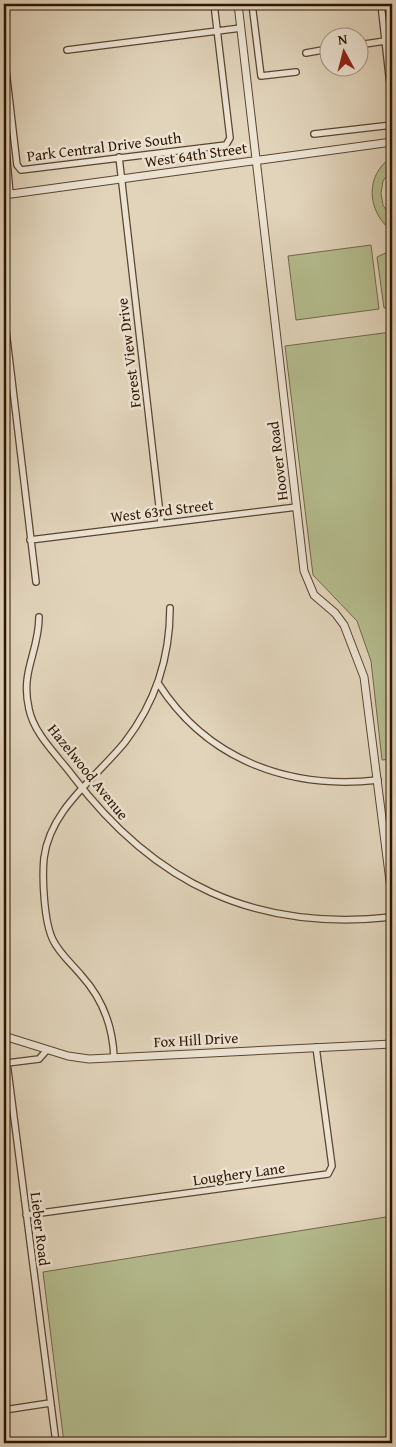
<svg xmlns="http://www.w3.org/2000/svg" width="396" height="1447" font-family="'Gentium Book Plus',serif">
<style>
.green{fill:#b4bc8e;stroke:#716847}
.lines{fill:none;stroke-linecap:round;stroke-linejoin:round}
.minor-casing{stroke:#5b452f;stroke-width:8}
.tertiary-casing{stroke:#5b452f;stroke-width:9}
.minor{stroke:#ece3d3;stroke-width:5.5}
.tertiary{stroke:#ece3d3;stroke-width:7}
.labels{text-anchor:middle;stroke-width:5;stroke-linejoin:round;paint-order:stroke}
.street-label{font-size:15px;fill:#2e1500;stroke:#ece3d3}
</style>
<rect width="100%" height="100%" fill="#e1d4bb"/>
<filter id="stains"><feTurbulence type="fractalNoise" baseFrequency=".004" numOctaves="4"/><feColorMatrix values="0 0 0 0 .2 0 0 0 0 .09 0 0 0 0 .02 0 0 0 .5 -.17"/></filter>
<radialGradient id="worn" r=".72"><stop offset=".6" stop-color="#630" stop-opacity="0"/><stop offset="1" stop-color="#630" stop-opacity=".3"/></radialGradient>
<!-- green -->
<path class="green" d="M392,157V169L383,181L381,193L383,205L392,219V231C367,212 364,175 392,157Z
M371,245L379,309L296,320L288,256Z
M392,250V307L384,308L377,257Z
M391,332L392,759L382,760L371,661L357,621L313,575L285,346Z
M392,1216V1443H64L43,1272Z"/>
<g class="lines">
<defs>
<path id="minor" d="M252,4L261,76L296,72
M381,4L392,103
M358,45L385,41
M67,50L241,28
M4,53L17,165L21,170L226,145L230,138L214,4
M306,53L328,49
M4,127L10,194
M314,134L392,125
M119,157L161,523
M4,314L36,582
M30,540L297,507
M39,617C39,652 20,671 29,709C34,734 57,755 72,775C154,884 255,932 392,917
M158,683C207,760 289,790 378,780
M47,1050L39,1059L7,1063L56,1443
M114,1058C113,1027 102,998 81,975C72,964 59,953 53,940C44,922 42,878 44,858C50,809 96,778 125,742C155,703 170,657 170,608
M26,1215L328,1174L332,1166L316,1047
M4,1410L50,1403"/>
<path id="tertiary" d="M238,4L304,571L314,595L335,613L344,625L364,677L392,897
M4,195L392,142
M4,1036L68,1056L89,1059L392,1044"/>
</defs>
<!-- minor casing -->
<use href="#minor" class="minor-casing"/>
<!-- tertiary casing -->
<use href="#tertiary" class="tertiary-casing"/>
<!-- minor -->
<use href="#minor" class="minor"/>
<!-- tertiary -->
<use href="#tertiary" class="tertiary"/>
</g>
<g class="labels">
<!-- street labels -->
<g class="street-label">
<text transform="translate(104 147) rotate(-7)" y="5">Park Central Drive South</text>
<text transform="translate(196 155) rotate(-8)" y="5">West 64th Street</text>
<text transform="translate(129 353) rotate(-97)" y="5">Forest View Drive</text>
<text transform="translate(278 461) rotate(-97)" y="5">Hoover Road</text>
<text transform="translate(162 511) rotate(-7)" y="5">West 63rd Street</text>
<text transform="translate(88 772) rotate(51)" y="5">Hazelwood Avenue</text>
<text transform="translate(196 1040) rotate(-3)" y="5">Fox Hill Drive</text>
<text transform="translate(239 1174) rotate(-8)" y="5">Loughery Lane</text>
<text transform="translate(40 1229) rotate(83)" y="5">Lieber Road</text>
</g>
</g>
<!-- margin -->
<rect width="396" height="1447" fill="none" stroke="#e1d4bb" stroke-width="20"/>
<rect x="5" y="5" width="386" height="1437" fill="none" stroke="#2e1500" stroke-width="2.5"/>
<rect x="10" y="10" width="376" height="1427" fill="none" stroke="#2e1500"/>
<!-- north arrow -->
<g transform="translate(344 52) rotate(353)"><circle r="24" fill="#ece3d3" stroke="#a0917f"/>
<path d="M0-4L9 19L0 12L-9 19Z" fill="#8f2418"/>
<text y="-8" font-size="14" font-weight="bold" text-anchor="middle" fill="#2e1500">N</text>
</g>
<rect width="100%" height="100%" filter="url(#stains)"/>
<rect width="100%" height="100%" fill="url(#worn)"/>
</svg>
